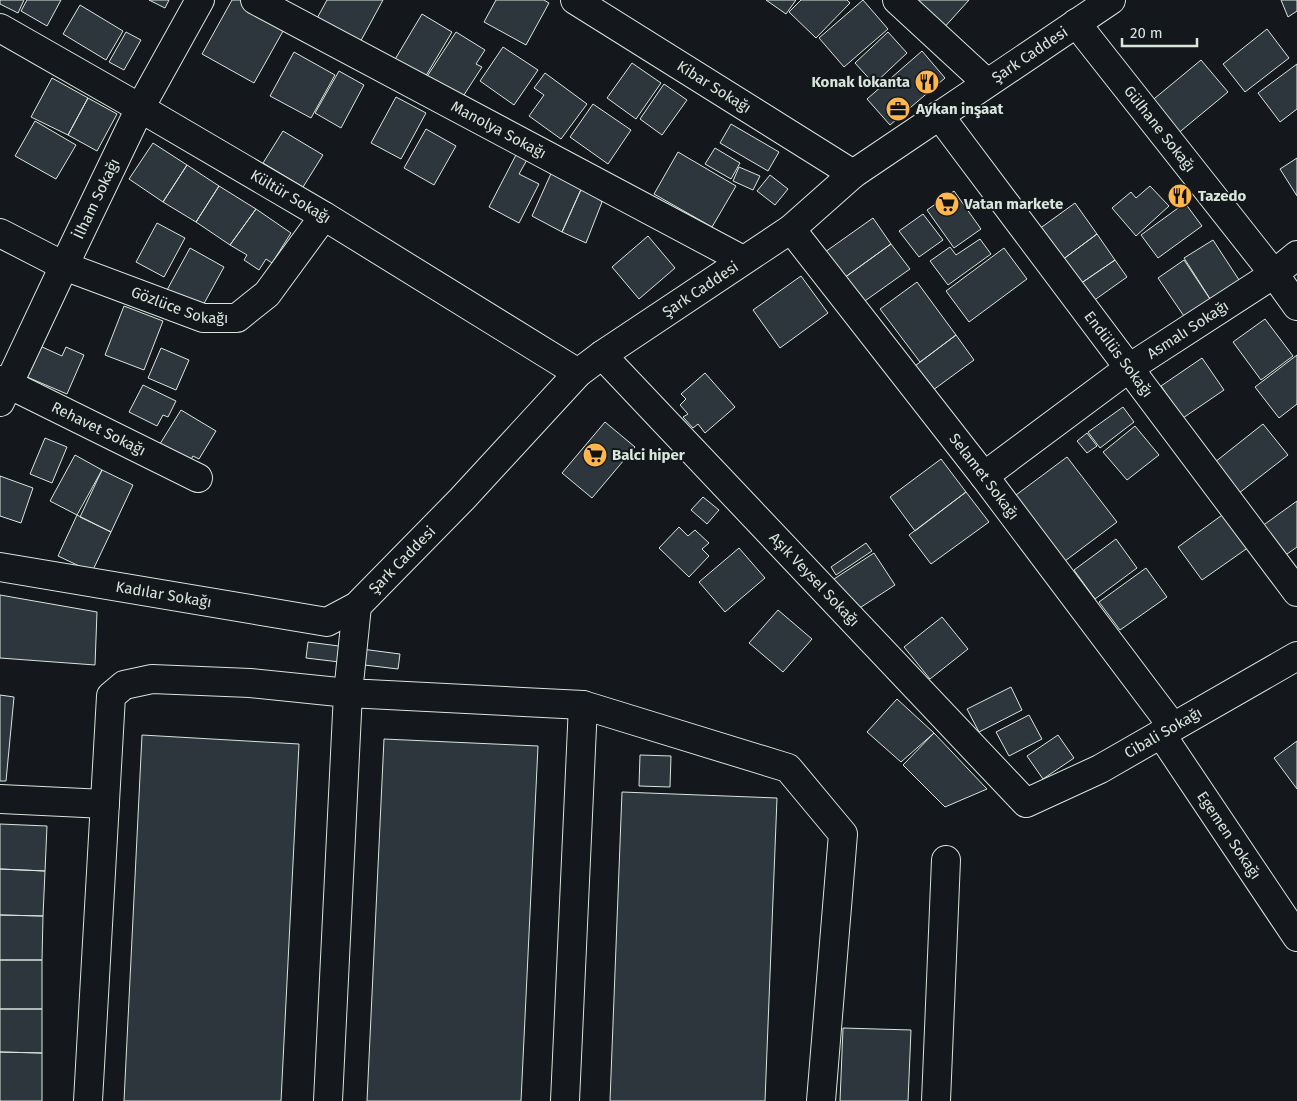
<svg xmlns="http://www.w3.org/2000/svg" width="1297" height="1101" font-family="'Fira Sans',sans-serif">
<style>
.building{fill:#2c363c;stroke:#d8e6dc}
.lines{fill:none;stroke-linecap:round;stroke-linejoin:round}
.minor-casing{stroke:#d8e6dc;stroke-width:30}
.minor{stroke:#14181c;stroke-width:28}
.labels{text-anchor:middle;stroke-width:4;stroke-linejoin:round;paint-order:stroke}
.street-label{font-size:15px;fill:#d8e6dc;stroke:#14181c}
.poi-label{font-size:15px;font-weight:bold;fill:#d8e6dc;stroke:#14181c;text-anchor:start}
</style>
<rect width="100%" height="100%" fill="#14181c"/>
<!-- building -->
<path class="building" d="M0,0H24L18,13L0,4Z
M27,0H61L47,26L21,11Z
M149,0H169L165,8Z
M232,0H245L287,24L254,83L202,54Z
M327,0H383L358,46L315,22Z
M496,0H544L549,3L526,45L484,22Z
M766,0H796L786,14Z
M801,0H847L850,3L816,38L789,12Z
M863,0L888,29L844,67L819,38Z
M916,0H969L941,31Z
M1281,0H1297V11L1288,17Z
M80,5L123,31L106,60L63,34Z
M422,14L452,32L424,79L394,61Z
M1267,29L1289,58L1245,92L1223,64Z
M126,32L141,40L124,70L109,62Z
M456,32L485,50L476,64L482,67L460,101L426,78Z
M888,32L907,53L874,84L855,63Z
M503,47L538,70L514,105L480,81Z
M922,51L945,78L890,125L867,99Z
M294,52L335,75L311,118L270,96Z
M1201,60L1228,92L1176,135L1149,103Z
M632,63L661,83L636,119L607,98Z
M1297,64V109L1280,122L1258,93Z
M339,71L364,85L341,128L315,113Z
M545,73L587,104L561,139L529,116L544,95L534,88Z
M52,78L88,98L68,135L31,117Z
M664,84L687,100L662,135L640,119Z
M396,97L426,113L401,159L371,143Z
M88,98L117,114L97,151L68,135Z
M593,104L631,130L608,164L570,137Z
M35,121L76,145L56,179L15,156Z
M731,124L779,152L768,171L720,143Z
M426,129L456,146L434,185L404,168Z
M283,131L323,155L303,187L263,163Z
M153,143L187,165L163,202L129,179Z
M715,148L740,163L731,179L705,164Z
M678,152L736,186L712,227L654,194Z
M517,153L528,158L519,174L539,184L519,223L489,207Z
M1297,158V196L1280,169Z
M187,165L219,186L196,222L163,202Z
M739,167L760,176L753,190L733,181Z
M553,169L583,185L562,232L532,216Z
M770,175L788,189L775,205L757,191Z
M583,185L602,202L586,243L562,232Z
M219,186L256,209L230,245L196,222Z
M1150,186L1169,206L1136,236L1112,208L1131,192L1136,198Z
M954,191L981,229L954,248L927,210Z
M1075,203L1097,234L1058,263L1035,232Z
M1185,203L1202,226L1158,258L1141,235Z
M256,209L291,233L272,263L266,259L259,270L244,260L247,255L230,245Z
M923,214L943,240L919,257L899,231Z
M873,218L891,244L844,278L825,252Z
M157,223L185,238L164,277L136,262Z
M1097,234L1115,260L1077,286L1058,263Z
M648,236L675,268L639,299L612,267Z
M980,239L991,254L948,285L930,261L950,247L956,255Z
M1213,240L1243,286L1214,305L1184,258Z
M891,244L910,269L862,303L844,278Z
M190,248L224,267L201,309L167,290Z
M1004,248L1027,279L969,322L946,291Z
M1115,260L1127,277L1089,304L1077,286Z
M1184,260L1214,305L1188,322L1158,278Z
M801,276L828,313L780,348L753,310Z
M917,282L956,335L920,362L880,309Z
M124,306L163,321L144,370L105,355Z
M1265,319L1293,356L1261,380L1233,342Z
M956,335L974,360L929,393L911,369Z
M40,346L62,356L66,347L84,355L67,394L27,377Z
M161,348L189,360L176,390L148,378Z
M1297,355V404L1279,418L1255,387Z
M1202,358L1224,390L1183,418L1161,386Z
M705,373L735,407L705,433L698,424L693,428L683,417L688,414L680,405L686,399L681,394Z
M143,385L176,401L168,417L163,415L157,426L129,412Z
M1123,407L1134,422L1100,448L1088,432Z
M181,410L216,431L199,459L193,456L188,465L158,447Z
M605,422L635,447L592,498L562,473Z
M1263,424L1288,455L1234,497L1210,466Z
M1135,426L1159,455L1127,480L1103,452Z
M1087,433L1097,446L1087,453L1077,441Z
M45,438L67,447L52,483L30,474Z
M75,455L102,470L77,515L50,501Z
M1067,457L1117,522L1061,564L1012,498Z
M941,459L966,492L915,531L890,497Z
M102,470L133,485L111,532L80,517Z
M0,476L33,488L21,523L0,516Z
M966,492L989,522L931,564L909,535Z
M703,497L719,510L707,524L691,510Z
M1297,501V547L1280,559L1258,529Z
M1225,513L1249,547L1202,580L1178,547Z
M77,515L111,532L92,572L58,556Z
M679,527L688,536L695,530L709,543L702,549L709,556L689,577L659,548Z
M1116,539L1137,568L1095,599L1074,570Z
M866,543L872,551L836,575L831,567Z
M739,548L765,578L725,612L699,582Z
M874,553L895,585L855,611L834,579Z
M1146,568L1167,597L1120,630L1099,602Z
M0,595L97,612L95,665L0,658Z
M778,610L812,639L783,672L749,643Z
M942,617L968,649L930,679L904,647Z
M308,642L400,654L398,669L306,658Z
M1011,687L1022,710L979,732L967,709Z
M0,695L14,697L6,781H0Z
M897,699L934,733L901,762L867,732Z
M1029,715L1042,739L1009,756L996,732Z
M934,733L987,789L945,807L903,765Z
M142,735L299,744L281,1101H124Z
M1058,735L1074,758L1043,779L1027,756Z
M384,739L538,746L521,1101H367Z
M1297,741V789L1274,758Z
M640,755L671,756L670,787L639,786Z
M622,792L777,798L765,1101H610Z
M0,824L47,826L45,871L0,869Z
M0,869L45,871L43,916L0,915Z
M0,915L43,916L42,960H0Z
M0,960H42V1009H0Z
M0,1009H42V1053L0,1052Z
M843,1028L911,1030L908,1101H840Z
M0,1052L42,1053V1101H0Z"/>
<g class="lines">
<defs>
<g id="minor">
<path id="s1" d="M255,0L743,260"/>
<path id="s2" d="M575,0L853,174"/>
<path d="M897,0L987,83"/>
<path id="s3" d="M1076,23L1274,274L1297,306"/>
<path id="s4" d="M0,28L140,108L324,216L578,373"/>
<path id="s5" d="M939,115L1297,592"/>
<path id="s6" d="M791,229L984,476L1173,727"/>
<path id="s7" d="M0,233L64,266L203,318H237L267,294L324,216"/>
<path id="s8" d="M602,355L1026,803L1100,769L1297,656"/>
<path id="s9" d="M0,380L198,478"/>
<path id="s10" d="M0,402L64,266L140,108L200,0"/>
<path id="s11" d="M984,476L1129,368L1274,274L1297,255"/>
<path id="s12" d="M0,567L327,622L357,606L462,499L578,373L602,355L791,229L853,174L1111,0"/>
<path d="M357,606L348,693L583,705L788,768L843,834L821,1101"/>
<path id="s13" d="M1161,734L1297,937"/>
<path d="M0,799L105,804"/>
<path d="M88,1101L111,696L124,685L152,679L250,683L348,693L328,1101"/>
<path d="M565,1101L583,705"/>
<path d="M936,1101L946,860"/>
</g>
</defs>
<!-- minor casing -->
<use href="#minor" class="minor-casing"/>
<!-- minor -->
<use href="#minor" class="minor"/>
</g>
<!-- icons -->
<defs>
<symbol id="restaurant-disc" viewBox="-11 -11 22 22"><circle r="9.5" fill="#ffb74d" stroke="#14181c"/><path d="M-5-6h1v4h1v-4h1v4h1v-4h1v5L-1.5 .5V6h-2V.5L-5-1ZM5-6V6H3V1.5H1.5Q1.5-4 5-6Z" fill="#111"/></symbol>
<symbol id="office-disc" viewBox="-11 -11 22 22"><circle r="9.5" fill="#ffb74d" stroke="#14181c"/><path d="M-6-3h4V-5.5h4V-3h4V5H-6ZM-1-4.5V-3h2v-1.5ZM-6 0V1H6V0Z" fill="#111"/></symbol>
<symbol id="supermarket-disc" viewBox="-11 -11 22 22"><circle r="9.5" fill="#ffb74d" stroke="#14181c"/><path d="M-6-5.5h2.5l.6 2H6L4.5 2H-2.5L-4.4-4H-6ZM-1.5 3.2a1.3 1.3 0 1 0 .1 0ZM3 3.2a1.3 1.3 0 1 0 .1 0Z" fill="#111"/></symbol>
</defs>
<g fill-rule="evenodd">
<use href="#restaurant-disc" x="913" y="68" width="28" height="28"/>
<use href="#office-disc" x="884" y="95" width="28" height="28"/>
<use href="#restaurant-disc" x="1166" y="182" width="28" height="28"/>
<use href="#supermarket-disc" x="933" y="190" width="28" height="28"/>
<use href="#supermarket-disc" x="581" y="441" width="28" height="28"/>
</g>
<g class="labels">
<!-- street labels -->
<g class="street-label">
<text dy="5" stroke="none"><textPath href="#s12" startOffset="1240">Şark Caddesi</textPath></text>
<text dy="5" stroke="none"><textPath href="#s2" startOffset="164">Kibar Sokağı</textPath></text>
<text dy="5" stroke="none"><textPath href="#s1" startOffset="276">Manolya Sokağı</textPath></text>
<text dy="5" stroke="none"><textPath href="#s3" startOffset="135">Gülhane Sokağı</textPath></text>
<text dy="5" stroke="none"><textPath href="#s4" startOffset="336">Kültür Sokağı</textPath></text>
<text dy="5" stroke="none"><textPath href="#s10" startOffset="225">İlham Sokağı</textPath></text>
<text dy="5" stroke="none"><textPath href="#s12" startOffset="835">Şark Caddesi</textPath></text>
<text dy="5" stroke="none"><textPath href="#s7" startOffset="195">Gözlüce Sokağı</textPath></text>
<text dy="5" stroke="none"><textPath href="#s11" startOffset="251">Asmalı Sokağı</textPath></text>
<text dy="5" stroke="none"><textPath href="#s5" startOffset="299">Endülüs Sokağı</textPath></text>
<text dy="5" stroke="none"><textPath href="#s9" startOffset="110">Rehavet Sokağı</textPath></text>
<text dy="5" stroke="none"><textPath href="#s6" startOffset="314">Selamet Sokağı</textPath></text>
<text dy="5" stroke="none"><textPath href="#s12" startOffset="430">Şark Caddesi</textPath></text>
<text dy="5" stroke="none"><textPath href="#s8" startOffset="309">Aşık Veysel Sokağı</textPath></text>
<text dy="5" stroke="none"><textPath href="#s12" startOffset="166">Kadılar Sokağı</textPath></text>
<text dy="5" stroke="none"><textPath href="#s8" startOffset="771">Cibali Sokağı</textPath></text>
<text dy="5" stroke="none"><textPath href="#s13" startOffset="122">Egemen Sokağı</textPath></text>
</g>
<!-- poi labels -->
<g class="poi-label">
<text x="910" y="87" text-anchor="end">Konak lokanta</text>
<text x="916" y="114">Aykan inşaat</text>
<text x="1198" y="201">Tazedo</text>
<text x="964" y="209">Vatan markete</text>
<text x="612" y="460">Balci hiper</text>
</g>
</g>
<!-- scale -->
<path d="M1122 38v8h75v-8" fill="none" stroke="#d8e6dc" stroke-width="2.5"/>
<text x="1130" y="38" font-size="15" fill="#d8e6dc" stroke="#14181c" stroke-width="4" paint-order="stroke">20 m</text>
</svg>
